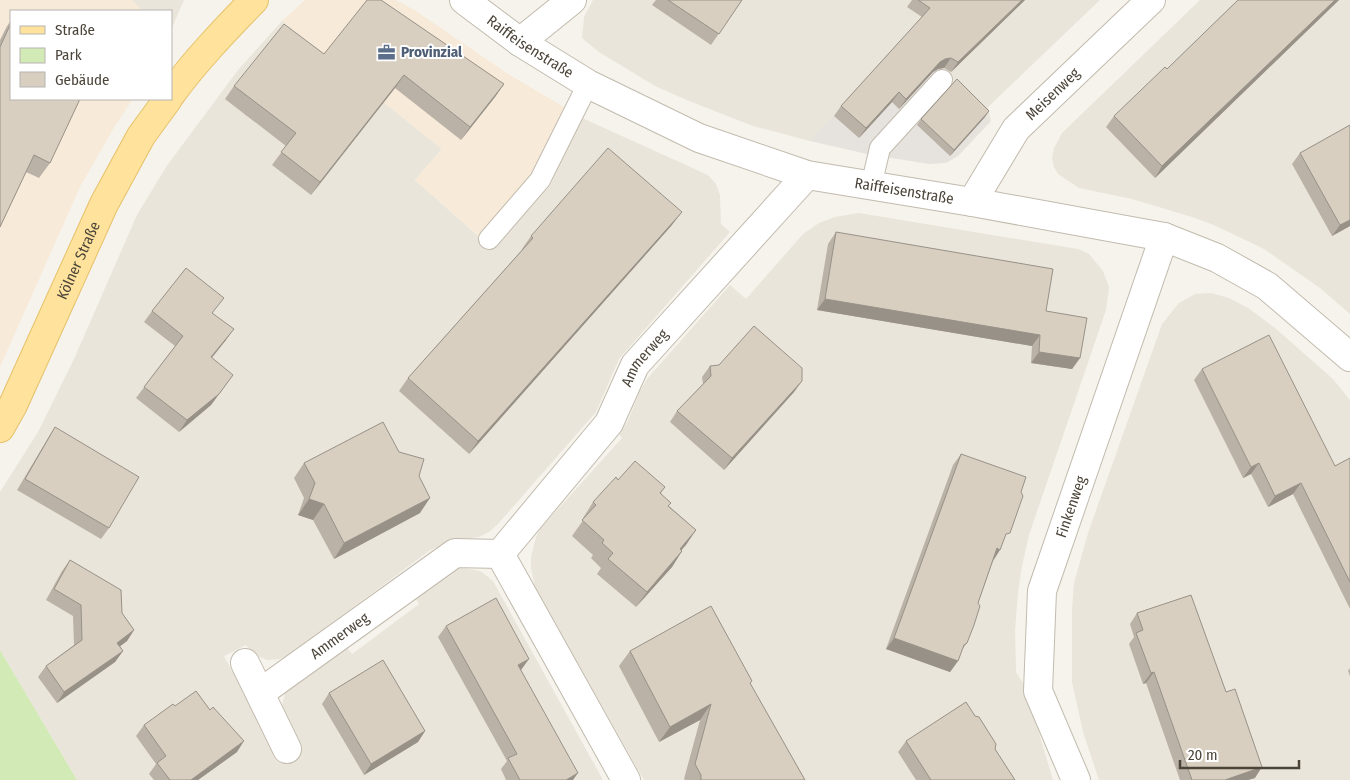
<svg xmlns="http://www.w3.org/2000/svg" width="1350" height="780" font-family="'Fira Sans Condensed',sans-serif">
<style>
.residential{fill:#eae5da}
.commercial{fill:#f7ead8}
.industrial{fill:#e6e2dd}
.green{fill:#d2eab5}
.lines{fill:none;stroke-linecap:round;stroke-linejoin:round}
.lane-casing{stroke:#c2bbae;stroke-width:22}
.street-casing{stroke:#c2bbae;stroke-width:30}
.primary-casing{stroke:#e6c16a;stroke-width:30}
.lane{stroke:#fff;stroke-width:20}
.street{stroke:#fff;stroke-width:28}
.primary{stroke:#ffe39c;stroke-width:28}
.wall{fill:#bab2a6}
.shaded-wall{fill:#979187}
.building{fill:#d8cfc1;stroke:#979187}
.labels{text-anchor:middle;stroke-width:4;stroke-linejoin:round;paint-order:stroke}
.street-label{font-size:15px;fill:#4b4439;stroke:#fff}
.service-label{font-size:15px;font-weight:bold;fill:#4e5e75;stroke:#fff;text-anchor:start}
</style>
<rect width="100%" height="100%" fill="#f6f3ec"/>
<!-- residential -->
<path class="residential" d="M132,0H184L171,30V11H143Z
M593,0H1100L988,107L991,121L906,35L810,141L753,126L689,101L655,86L599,52L582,38L584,17Z
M1200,0H1350V314L1320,288L1264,249L1214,225L1192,217L1132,199L1079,188L1058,174L1054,167L1052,158L1054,148L1062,133Z
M282,21L442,149L415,180L493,249L550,186L580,117L708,175L716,184L720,195L721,224L730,232L619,359L596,412L498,524L489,532L479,537L447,542L429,551L287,656L280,659L267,660L255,655L246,645L224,656L282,763L301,749L284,717L282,706L285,693L294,684L346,646L352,654L419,604L414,596L453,569L460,567L475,570L482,572L493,581L603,780H77L0,650V492L38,432L74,359L137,215L166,167L238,70Z
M859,213L1078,249L1089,254L1103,271L1109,287L1106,310L1029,535L1022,566L1018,592L1015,631L1016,672L1031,695L1040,737L1053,780H644L535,588L531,568V557L536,537L540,529L622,438L619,434L628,421L640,391L647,379L730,285L746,299L803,234L819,223L835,217Z
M1211,293L1229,298L1248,308L1275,328L1333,379L1350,400V780H1099L1083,732L1072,682V610L1074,583L1088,533L1162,324L1179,303L1195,294Z"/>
<!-- commercial -->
<path class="commercial" d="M0,0H132L143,11H11V99H133L115,126L81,185L0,367Z
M305,0H396L416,11L508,74L564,107L534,176L480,237L415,180L442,149L282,21Z"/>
<!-- industrial -->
<path class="industrial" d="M906,35L991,121L958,156L946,163L929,164L867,154L810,141Z"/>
<!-- green -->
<path class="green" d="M0,650L77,780H0Z"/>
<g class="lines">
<defs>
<path id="lane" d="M871,186L880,148L942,80
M489,239L540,180L588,84"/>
<g id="street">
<path id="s1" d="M464,0L520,42L588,84L699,138L807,175L972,202L1164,237L1217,258L1267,286L1350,357"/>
<path d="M520,42L572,0"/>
<path id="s2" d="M972,202L1016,129L1151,0"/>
<path d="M245,663L287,749"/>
<path id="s3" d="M260,693L455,553L500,554"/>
<path id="s4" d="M626,780L500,554L609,423L635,365L807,175"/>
<path id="s5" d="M1076,780L1038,691L1042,591L1164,237"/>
</g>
<g id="primary">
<path d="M171,94C196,60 225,30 254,0"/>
<path id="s6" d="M0,428L13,405L104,204L141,136L168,99"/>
</g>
</defs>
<!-- lane casing -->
<use href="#lane" class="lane-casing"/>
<!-- street casing -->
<use href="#street" class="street-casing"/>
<!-- primary casing -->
<use href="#primary" class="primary-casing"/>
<!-- lane -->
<use href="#lane" class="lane"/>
<!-- street -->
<use href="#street" class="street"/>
<!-- primary -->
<use href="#primary" class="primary"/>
</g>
<!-- wall -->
<path class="wall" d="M656,0H742L711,45L652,5Z
M912,0H1025L951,72L944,68L938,69L933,72L899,109L892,102L859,138L834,116L841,106L922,17L907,7Z
M1238,0H1339L1155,178L1106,127L1114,116L1167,69Z
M11,20V99L50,163L39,178L26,172L0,227V40L6,28Z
M324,54L504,84L495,97L461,140L395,88L311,195L272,165L286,146L225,99L234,86Z
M985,117L950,156L917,125L921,119Z
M1350,125V226L1332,236L1292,164L1300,153Z
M672,225L469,454L399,391L408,378L522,250V249L531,236Z
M836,232L1046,311L1080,358L1072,369L1031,363L1032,346L817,310L828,244Z
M152,311L213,313L226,340L212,358L225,386L211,405L179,432L136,398L175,346L144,322Z
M710,366L802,381L794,392L724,470L670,422L677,411L703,384L702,377Z
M1202,369L1335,466L1350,458V609L1293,494L1268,507L1251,474L1243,478L1194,380Z
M55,427L109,528L101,539L17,490L48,438Z
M399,452L419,476L420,513L334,559L313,520L298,515L304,498L294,478L304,463Z
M961,454L1003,542L993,561L978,603L967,643L961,651L958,661L950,672L886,649L953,465Z
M618,480L665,487L661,493L669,506L696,530L681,550L682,551L672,567L636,607L597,574L601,568L591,558L593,555L572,536L584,519L583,518L593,502Z
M70,560L122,613L134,630L127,641L120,646L123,651L115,662L57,703L38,677L46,666L74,645L73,616L46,600L62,571Z
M1137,613L1255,778L1248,780H1180L1146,683L1143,684L1129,644L1134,637L1130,624Z
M446,626L521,670L573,780H506L501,769L507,761L438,637Z
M630,651L752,681L750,684L805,780H685L684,779L700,720L659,742L619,666Z
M1350,668V676L1348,671Z
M329,693L425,731L418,742L364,775L322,704Z
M175,706L237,752L198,780H154L149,774L156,764L136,736L144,725Z
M906,741L995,749L1015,780H916L898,752Z"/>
<!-- shaded-wall -->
<path class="shaded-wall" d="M1022,0H1025L951,72L958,62Z
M1335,0H1339L1155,178L1162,166Z
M951,58L944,68L938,69L933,72L899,109L906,99L940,62L945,59Z
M404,75L395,88L311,195L320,182Z
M504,84L495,97L461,140L470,127Z
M899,92L892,102L859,138L866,128Z
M989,111L985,117L950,156L954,150Z
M682,212L672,225L469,454L478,441Z
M1350,220V226L1332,236L1340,225Z
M825,299L1040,335L1032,346L817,310Z
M234,329L226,340L203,368L211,357Z
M1039,352L1080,358L1072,369L1031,363Z
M233,375L211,405L179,432L187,420Z
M802,381L794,392L724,470L732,458Z
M1259,463L1251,474L1243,478L1251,467Z
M1301,483L1293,494L1268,507L1275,496Z
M430,498L420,513L334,559L344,543Z
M309,499L324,504L313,520L298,515Z
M696,530L686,545L669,564L680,549Z
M997,548L1000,550L993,561Z
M682,551L672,567L636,607L647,592Z
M134,630L127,641L110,654L117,643Z
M894,638L958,661L950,672L886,649Z
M123,651L115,662L57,703L64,692Z
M529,659L521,670L510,676L518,665Z
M1154,672L1146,683L1143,684L1151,673Z
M711,704L700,720L659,742L670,727Z
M425,731L418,742L364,775L371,764Z
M244,741L237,752L198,780H191Z
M1262,767L1255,778L1248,780H1225Z
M578,773L573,780H566Z"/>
<!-- building -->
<path class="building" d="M367,0H381L504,84L470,127L404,75L320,182L281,152L296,133L234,86L284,24L324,54Z
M668,0H742L719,34Z
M918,0H1022L958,62L951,58L945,59L940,62L906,99L899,92L866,128L841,106L930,8Z
M1238,0H1335L1162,166L1114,116L1165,67L1167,69Z
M11,23V99H80L50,163L34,155L0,227V47Z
M957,79L989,111L954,150L921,119Z
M1350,125V220L1340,225L1300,153Z
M608,148L682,212L478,441L408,378L533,238L531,236Z
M836,232L1053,269L1046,311L1087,318L1080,358L1039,352L1040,335L825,299Z
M186,268L224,298L212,313L234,329L211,357L233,375L219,394L187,420L144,387L183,336L152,311Z
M754,326L802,368V381L732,458L677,411L711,376L710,366L719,365Z
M1269,335L1335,466L1350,458V582L1301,483L1275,496L1259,463L1251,467L1202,369Z
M383,422L399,452L424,459L419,476L430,498L344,543L324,504L309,499L315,483L304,463Z
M55,427L139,477L109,528L25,479Z
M961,454L1026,477L1021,492L1023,496L1010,533L1006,534L1000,550L997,548L978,603L980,606L974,625L967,643L964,645L958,661L894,638Z
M635,461L665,487L660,493L671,503L668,506L696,530L680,549L682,551L647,592L608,559L613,553L602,543L604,540L582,520L596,505L593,502L616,477L618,480Z
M70,560L121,590L122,613L134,630L117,643L123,651L64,692L46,666L82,640L81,605L54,589Z
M1191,595L1226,692L1235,689L1262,767L1225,780H1192L1154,672L1151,673L1136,633L1143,630L1137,613Z
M496,598L529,659L518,665L578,773L566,780H520L508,758L517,754L446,626Z
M711,606L752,681L750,683L805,780H701V775L695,764L711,704L670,727L630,651Z
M383,660L425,731L371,764L329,693Z
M196,691L210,710L213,707L244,741L191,780H170L157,763L166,756L144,725L173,704L175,706Z
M966,702L975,716L979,717L996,744L995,749L1015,780H931L906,741Z"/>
<!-- icons -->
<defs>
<symbol id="office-bare" viewBox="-9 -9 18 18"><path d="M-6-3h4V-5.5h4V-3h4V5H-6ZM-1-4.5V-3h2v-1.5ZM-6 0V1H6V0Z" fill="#5c6f8a" stroke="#fff" stroke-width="2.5" paint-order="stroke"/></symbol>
</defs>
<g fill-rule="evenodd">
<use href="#office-bare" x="374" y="40" width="25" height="25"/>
</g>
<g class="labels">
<!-- street labels -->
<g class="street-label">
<text dy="5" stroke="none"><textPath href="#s1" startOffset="81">Raiffeisenstraße</textPath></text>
<text dy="5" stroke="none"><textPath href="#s2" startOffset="136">Meisenweg</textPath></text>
<text dy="5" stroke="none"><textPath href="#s1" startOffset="486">Raiffeisenstraße</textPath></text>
<text dy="5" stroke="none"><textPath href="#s6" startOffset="185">Kölner Straße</textPath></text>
<text dy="5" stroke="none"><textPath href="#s4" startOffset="504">Ammerweg</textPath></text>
<text dy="5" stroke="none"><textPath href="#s5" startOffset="286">Finkenweg</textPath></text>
<text dy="5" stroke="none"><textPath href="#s3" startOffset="98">Ammerweg</textPath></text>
</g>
<!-- service labels -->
<g class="service-label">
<text x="401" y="57">Provinzial</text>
</g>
</g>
<!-- legend -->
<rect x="10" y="10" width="162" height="90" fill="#ffffff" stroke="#b7b4b0"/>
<rect x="20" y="26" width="25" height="8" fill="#ffe39c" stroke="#b7b4b0"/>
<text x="55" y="35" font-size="15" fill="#4b4439">Straße</text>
<rect x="20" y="48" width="25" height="15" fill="#d2eab5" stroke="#b7b4b0"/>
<text x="55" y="60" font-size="15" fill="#4b4439">Park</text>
<rect x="20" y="72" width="25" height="15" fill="#d8cfc1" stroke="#b7b4b0"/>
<text x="55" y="85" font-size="15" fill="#4b4439">Gebäude</text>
<!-- scale -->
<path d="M1180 760v8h119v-8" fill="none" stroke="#4b4439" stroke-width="2.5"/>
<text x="1188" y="760" font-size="15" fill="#4b4439" stroke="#ffffff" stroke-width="4" paint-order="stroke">20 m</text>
</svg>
